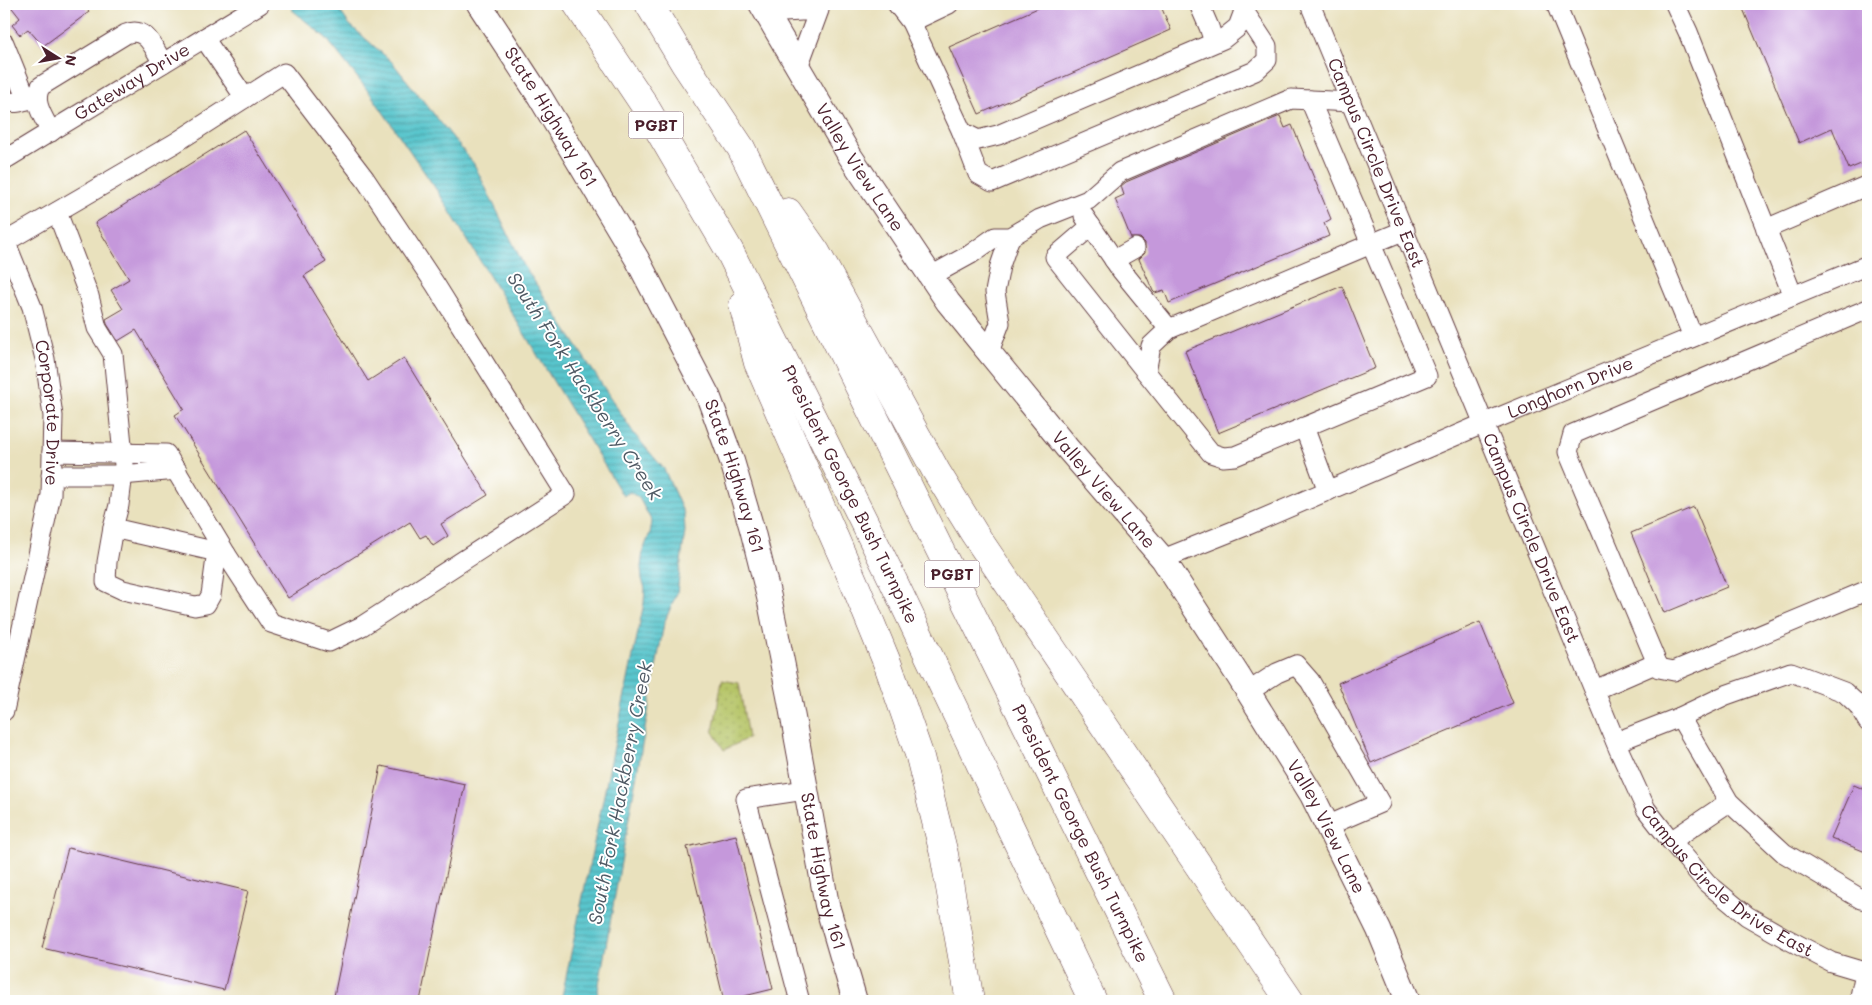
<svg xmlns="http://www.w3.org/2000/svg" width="1872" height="1005" font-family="Mali,sans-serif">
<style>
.grass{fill:url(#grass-dots);stroke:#80724a}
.water{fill:url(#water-rules);stroke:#52727c}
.building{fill:#c598db}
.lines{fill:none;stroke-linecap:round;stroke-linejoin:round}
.minor-casing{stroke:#623c41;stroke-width:21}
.major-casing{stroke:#623c41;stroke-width:26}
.highway-casing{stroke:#623c41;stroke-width:29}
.minor{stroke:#fff;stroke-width:19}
.major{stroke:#fff;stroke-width:24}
.highway{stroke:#fff;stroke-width:28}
.labels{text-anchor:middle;stroke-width:4;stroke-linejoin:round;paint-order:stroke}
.shield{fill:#fff;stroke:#80626b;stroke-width:1}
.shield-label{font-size:16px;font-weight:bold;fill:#4a1f2b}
.street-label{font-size:18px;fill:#4a1f2b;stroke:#fff}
.water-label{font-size:19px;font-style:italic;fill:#4f5964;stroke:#fff}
</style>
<defs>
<pattern id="grass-dots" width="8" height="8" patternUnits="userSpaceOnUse" patternTransform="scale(1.25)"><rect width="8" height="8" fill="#b6c568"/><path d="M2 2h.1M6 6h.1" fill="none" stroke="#9ea95a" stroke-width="1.8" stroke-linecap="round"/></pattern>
<pattern id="water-rules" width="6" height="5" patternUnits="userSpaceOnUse" patternTransform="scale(1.25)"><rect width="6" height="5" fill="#59c6cd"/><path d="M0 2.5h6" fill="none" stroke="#4ca0a7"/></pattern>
</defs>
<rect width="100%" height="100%" fill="#fff"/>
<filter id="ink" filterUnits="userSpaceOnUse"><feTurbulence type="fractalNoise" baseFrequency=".02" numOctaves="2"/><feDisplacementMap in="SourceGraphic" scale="10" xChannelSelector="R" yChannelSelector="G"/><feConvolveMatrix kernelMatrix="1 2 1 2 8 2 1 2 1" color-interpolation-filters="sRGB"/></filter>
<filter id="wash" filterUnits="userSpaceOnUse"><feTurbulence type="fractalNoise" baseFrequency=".0096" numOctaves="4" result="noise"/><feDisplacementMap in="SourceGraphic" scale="20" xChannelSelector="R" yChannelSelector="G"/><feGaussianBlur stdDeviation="1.12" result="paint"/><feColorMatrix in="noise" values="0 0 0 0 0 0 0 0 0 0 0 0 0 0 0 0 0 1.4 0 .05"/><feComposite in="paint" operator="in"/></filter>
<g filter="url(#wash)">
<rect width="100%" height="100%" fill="#e9e1bd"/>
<!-- grass -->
<path class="grass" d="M722,680L739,683L748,738L724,750L713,732Z"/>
<!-- water -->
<path class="water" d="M300,4H335L349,24L392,62L474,164L523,264L635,435L664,469L684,514L685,531L677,593L664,623L596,1001H561L644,603L645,588L642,579L641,567L643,551L650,533L652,522L639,498L630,492L623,496L440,195L372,96L326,38L291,9Z"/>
<g id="blocks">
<!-- building -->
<path class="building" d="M9,4H83L89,12L43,46L28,29L20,35L12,25L20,18Z
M1047,4H1160L1171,30L979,114L949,47Z
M1741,4H1868V161L1849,169L1832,128L1799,143Z
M1280,116L1285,128L1292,125L1331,219L1324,223L1329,236L1169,303L1164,290L1155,293L1153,291L1139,259L1145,253V243L1140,238H1131L1115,199L1124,195L1121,186L1126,182Z
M244,130L326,262L304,276L368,381L404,358L488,495L441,524L448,536L433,546L426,535L420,538L410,522L288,598L175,415L184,409L136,330L118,341L107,324L106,319L123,309L111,290L129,279L95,223Z
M1342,286L1375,368L1218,433L1185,351Z
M1694,507L1727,587L1664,613L1631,533Z
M1480,622L1513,703L1371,763L1338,683Z
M381,766L465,784L420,1001H333Z
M1854,785L1868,791V853L1831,838Z
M736,835L773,989L724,1001L687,847Z
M68,848L248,891L224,990L42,948Z"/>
</g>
</g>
<g filter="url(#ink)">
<use href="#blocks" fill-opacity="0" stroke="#623c41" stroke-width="1"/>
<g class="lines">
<defs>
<g id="minor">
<path d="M897,4L911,22L962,132L978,140L998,135L1223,39L1238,27L1244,11L1241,4"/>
<path d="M1199,4L1209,27L1214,42"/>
<path id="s1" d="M1310,4L1619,750L1646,809L1671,841L1707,883L1747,916L1787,939L1831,962L1868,973"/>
<path d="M1556,4L1693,337"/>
<path d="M1675,4L1688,32L1793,296"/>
<path d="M766,13L819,10L798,67"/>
<path d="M911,22L949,4"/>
<path d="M4,43L27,100"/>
<path d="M4,100C16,106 25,100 37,96"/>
<path d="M1310,100L1427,376L1235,456L1223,457L1211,453L1146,372L1151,346L1169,329L1371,244L1405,230"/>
<path d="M51,132C44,118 31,101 41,86L126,34C146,25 154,49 163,63"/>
<path d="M962,132L978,174L992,182L1255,71L1267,60V46L1244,11"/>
<path id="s2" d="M4,160L260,4"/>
<path d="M57,212L89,296L97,328L113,354L124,465L119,505L113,528L226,554L271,623L329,642L362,626L566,494L435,284L365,179L284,73L245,98"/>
<path d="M1084,216L1121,270L1169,329"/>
<path d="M1091,226L1055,257L1146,372"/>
<path d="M1766,229L1868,185"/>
<path id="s3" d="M4,238L32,307L45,359L53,416L51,495L4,711"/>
<path d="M5,242L175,143L245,98L204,38"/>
<path d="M1114,260L1135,248"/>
<path d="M931,276L971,254L995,237H1010L1040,219L1088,200L1120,172L1291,99L1351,102"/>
<path d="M1868,309L1573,434L1568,452L1659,668L1674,671L1868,590"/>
<path d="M989,352L1000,323L995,292L1000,266L1010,237"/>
<path d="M1304,427L1328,491"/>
<path d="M52,452L166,454L226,554"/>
<path d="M51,475H122L177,470"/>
<path d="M113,528L107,562L106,582L123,590L195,606L206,604L211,595L217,551"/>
<path id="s4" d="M1163,559L1248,525L1485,423L1868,265"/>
<path d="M1595,690L1657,663"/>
<path d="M1248,692L1277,673L1296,665L1310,681L1380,803L1327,826"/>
<path d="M1680,717L1726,695L1791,672L1844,692L1858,705L1868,722"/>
<path d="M1616,742L1680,717L1729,802L1784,853L1861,899L1868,900"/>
<path d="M1671,841L1729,802"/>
<path d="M799,998L746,799L805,790"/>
<path d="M1859,1001L1865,973"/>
</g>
<g id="major">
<path id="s5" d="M479,4L540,97L637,259L709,398L732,461L752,529L769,597L789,696L827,905L855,1001"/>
<path id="s6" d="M761,4L850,156L948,302L1067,448L1163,559L1239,677L1312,795L1379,930L1408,1001"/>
</g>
<g id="highway">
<path id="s7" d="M577,4L643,103L729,250L888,570L1093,1001"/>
<path id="s8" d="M649,4L685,64L741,148L1163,1001"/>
<path d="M788,212L816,252L936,471L974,533L1290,1001"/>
<path d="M743,305L758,363L856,587L888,665L920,757L944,854L970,1001"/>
</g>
</defs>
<!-- minor casing -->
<use href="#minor" class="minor-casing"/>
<!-- major casing -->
<use href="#major" class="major-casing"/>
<!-- highway casing -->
<use href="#highway" class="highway-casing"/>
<!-- minor -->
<use href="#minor" class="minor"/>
<!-- major -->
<use href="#major" class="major"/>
<!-- highway -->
<use href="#highway" class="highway"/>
</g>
</g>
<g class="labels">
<!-- shield labels -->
<g class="shield">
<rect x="628.5" y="111.5" width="55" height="27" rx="4"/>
<rect x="924.5" y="560.5" width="55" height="27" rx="4"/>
</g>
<g class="shield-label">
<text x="656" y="131">PGBT</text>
<text x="952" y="580">PGBT</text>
</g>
<!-- street labels -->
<g class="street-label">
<text dy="6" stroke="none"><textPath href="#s2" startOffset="150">Gateway Drive</textPath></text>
<text dy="6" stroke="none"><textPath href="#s5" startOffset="134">State Highway 161</textPath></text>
<text dy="6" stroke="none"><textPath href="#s1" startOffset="172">Campus Circle Drive East</textPath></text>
<text dy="6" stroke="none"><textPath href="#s6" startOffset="191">Valley View Lane</textPath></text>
<text dy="6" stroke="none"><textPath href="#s4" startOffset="442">Longhorn Drive</textPath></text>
<text dy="6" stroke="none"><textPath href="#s3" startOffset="182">Corporate Drive</textPath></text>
<text dy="6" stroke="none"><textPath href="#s5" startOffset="539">State Highway 161</textPath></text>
<text dy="6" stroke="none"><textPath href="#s6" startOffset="596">Valley View Lane</textPath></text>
<text dy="6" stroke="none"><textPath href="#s7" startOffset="562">President George Bush Turnpike</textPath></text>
<text dy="6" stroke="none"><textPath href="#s1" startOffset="578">Campus Circle Drive East</textPath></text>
<text dy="6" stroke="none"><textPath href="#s6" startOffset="1001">Valley View Lane</textPath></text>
<text dy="6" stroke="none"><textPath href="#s8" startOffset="936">President George Bush Turnpike</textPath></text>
<text dy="6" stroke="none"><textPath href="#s5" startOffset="944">State Highway 161</textPath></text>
<text dy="6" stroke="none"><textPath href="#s1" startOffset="982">Campus Circle Drive East</textPath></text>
</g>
<!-- water labels -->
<g class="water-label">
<text transform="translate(585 386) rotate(57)" y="7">South Fork Hackberry Creek</text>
<text transform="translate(620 793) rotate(-79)" y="7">South Fork Hackberry Creek</text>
</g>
</g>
<!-- margin -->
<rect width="1872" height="1005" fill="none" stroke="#fff" stroke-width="20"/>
<!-- north arrow -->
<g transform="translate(58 58) rotate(101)" stroke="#ffffff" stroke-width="4" paint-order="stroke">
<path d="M0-4L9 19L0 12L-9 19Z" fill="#4a1f2b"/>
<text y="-8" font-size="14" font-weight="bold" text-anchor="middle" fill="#4a1f2b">N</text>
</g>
</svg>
